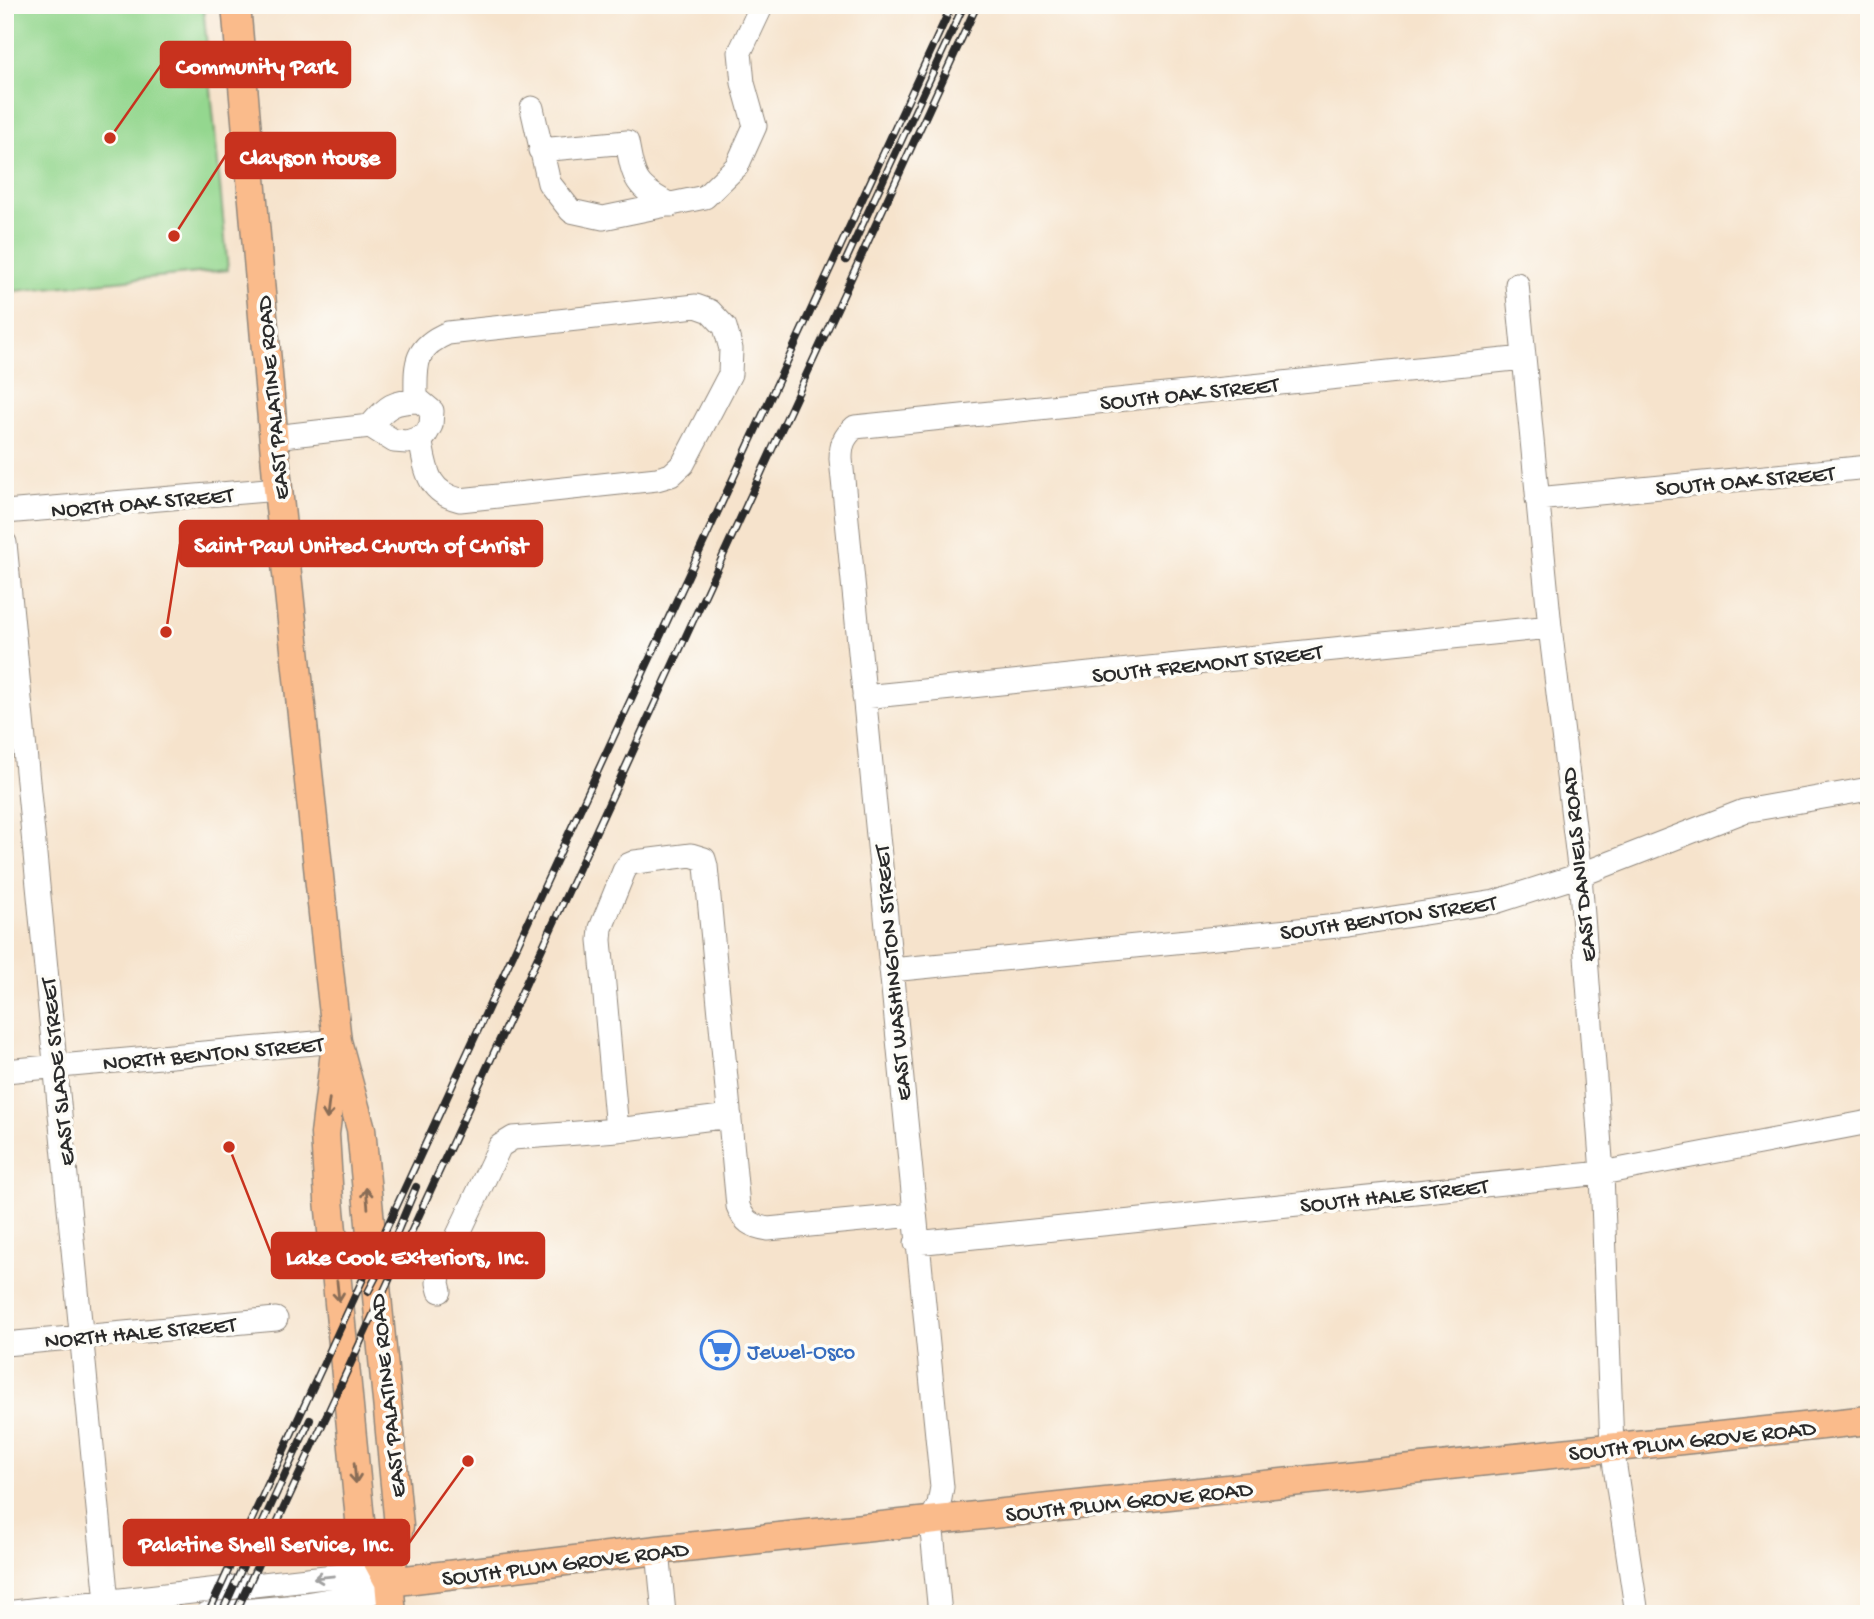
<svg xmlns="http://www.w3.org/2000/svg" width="1874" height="1619" font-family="'Gochi Hand',sans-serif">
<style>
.green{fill:#94d78f;stroke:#60815d;stroke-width:2}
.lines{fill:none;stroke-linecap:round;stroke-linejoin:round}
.minor-casing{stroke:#90877c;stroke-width:25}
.major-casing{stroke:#90877c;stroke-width:31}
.minor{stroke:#fff;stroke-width:23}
.major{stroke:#fabb8b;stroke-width:28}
.rail-casing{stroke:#2b2b2b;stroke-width:8}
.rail{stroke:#fdfcf7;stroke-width:5;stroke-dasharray:16;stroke-linecap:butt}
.oneway{stroke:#886c56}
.oneway2{stroke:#a0a0a0}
.labels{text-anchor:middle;stroke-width:7;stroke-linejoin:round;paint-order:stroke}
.street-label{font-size:23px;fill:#2b2b2b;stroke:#fdfcf7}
.shop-label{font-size:23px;fill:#366cbe;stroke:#fdfcf7;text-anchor:start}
.leader{fill:none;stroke:#c8321e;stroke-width:2.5}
.callout-dot{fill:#c8321e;stroke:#fdfcf7;stroke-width:2.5}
.callout{fill:#c8321e;stroke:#c8321e;stroke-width:2.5}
.callout-label{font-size:24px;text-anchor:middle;font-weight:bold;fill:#fff}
</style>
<rect width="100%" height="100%" fill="#fdfcf7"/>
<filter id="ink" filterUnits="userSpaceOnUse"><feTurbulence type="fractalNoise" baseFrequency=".0143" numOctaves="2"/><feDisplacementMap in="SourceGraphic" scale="14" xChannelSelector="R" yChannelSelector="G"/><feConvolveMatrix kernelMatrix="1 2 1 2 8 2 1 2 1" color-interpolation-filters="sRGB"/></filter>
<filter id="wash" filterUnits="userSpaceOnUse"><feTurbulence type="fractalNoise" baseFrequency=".00686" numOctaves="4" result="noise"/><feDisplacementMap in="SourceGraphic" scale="28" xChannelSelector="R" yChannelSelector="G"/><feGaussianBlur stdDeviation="1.57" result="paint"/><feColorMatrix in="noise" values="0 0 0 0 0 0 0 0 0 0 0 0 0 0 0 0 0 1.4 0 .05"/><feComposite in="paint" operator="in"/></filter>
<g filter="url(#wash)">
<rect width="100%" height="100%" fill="#f6e3cc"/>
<!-- green -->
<path class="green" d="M5,5H203L228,270L5,292Z"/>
</g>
<g filter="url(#ink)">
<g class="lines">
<defs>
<path id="minor" d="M532,108L549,183L571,211L603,218L705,197L737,166L755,126L743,83L740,52L762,5
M540,150L627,142C634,180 635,187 671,205
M1517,284L1550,627L1580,875L1602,1173L1612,1447L1637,1614
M416,401C416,366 412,348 448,333L696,306L710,311L725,327L731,349L730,374L683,464L671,475L657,479L460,500C426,492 426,468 420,438
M274,437L370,426L394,441L407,442L425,436L431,425L432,411L420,401C393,401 387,406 370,426
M1537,499L1869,467
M5,512L278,489
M5,543L107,1602
M864,697L1550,627
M891,970L1348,925L1495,902L1580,875L1744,811L1869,789
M5,1071L337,1041
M730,1116L617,1130L600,940L601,928L624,871L628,865L635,862L691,855L704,859L706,866L738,1206C744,1222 751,1226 768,1229L914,1215
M916,1243L1602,1173L1869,1122
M440,1291L438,1283L439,1275L500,1146L513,1138L617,1130
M5,1344L276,1319
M658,1550L664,1614
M5,1613L370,1572L389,1582
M207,1614L287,1607L371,1593L389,1582
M940,1614L931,1521L939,1504L942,1487L841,459C841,444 844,437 855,427L1524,358"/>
<path id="major" d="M236,5L278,489L329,970L337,1041L361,1129L399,1526L389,1582L392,1614
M335,1052L325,1134L329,1200L361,1530L389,1582
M389,1582L658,1550L1869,1420"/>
</defs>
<!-- minor casing -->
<use href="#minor" class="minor-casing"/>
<!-- major casing -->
<use href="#major" class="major-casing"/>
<!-- minor -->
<use href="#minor" class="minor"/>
<!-- major -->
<use href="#major" class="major"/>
<defs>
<path id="rail" d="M846,260L964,5
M368,1292L388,1254L416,1187
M208,1614L952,5
M221,1614L310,1420
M235,1614L977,5"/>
</defs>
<!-- rail casing -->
<use href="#rail" class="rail-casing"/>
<!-- rail -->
<use href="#rail" class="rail"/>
</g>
<!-- one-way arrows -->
<defs><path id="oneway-shaft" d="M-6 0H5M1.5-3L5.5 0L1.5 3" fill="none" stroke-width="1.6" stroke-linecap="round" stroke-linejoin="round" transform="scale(1.75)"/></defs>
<g class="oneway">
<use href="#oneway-shaft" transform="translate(328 1109) rotate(97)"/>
<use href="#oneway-shaft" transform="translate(367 1198) rotate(-95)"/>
<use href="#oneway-shaft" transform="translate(338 1291) rotate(84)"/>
<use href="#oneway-shaft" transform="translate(355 1473) rotate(85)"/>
</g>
<use class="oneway2" href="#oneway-shaft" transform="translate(324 1577) rotate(174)"/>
</g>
<!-- icons -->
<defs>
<symbol id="supermarket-ring" viewBox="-11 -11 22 22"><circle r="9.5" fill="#fdfcf7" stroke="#3f7fe0" stroke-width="1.5"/><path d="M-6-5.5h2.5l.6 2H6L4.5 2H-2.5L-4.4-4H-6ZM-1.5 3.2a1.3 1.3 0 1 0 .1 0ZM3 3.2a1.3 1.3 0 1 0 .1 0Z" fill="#3f7fe0"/></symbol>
</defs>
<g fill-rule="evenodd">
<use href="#supermarket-ring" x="698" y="1328" width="44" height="44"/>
</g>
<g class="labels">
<!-- street labels -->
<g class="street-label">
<text transform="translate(1189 392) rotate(-6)" y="8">SOUTH OAK STREET</text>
<text transform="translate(271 398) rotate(-95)" y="8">EAST PALATINE ROAD</text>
<text transform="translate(1745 479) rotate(-5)" y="8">SOUTH OAK STREET</text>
<text transform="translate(142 501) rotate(-5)" y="8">NORTH OAK STREET</text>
<text transform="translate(1207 662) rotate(-6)" y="8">SOUTH FREMONT STREET</text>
<text transform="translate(1577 865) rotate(-96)" y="8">EAST DANIELS ROAD</text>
<text transform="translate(1388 916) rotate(-8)" y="8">SOUTH BENTON STREET</text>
<text transform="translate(891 973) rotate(-95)" y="8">EAST WASHINGTON STREET</text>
<text transform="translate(213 1052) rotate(-5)" y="8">NORTH BENTON STREET</text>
<text transform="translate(56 1072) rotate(-96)" y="8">EAST SLADE STREET</text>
<text transform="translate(1394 1194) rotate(-6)" y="8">SOUTH HALE STREET</text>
<text transform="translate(140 1331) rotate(-5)" y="8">NORTH HALE STREET</text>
<text transform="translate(386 1396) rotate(-96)" y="8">EAST PALATINE ROAD</text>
<text transform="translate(1692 1439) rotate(-6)" y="8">SOUTH PLUM GROVE ROAD</text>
<text transform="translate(1129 1500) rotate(-6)" y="8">SOUTH PLUM GROVE ROAD</text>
<text transform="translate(565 1562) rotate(-7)" y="8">SOUTH PLUM GROVE ROAD</text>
</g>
<!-- shop labels -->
<g class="shop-label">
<text x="747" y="1358">Jewel-Osco</text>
</g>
</g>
<!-- callouts -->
<path class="leader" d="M110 138L161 65M174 236L226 155M166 632L180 544M229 1147L272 1256M468 1461L409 1543"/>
<g class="callout-dot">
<circle cx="110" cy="138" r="7"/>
<circle cx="174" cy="236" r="7"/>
<circle cx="166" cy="632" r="7"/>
<circle cx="229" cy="1147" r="7"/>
<circle cx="468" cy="1461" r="7"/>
</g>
<g class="callout">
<rect x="161" y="42" width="189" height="45" rx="7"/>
<rect x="226" y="133" width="169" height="45" rx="7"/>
<rect x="180" y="521" width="362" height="45" rx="7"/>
<rect x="272" y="1233" width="272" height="45" rx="7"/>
<rect x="124" y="1520" width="285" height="45" rx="7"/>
</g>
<g class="callout-label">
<text x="256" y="73">Community Park</text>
<text x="310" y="164">Clayson House</text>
<text x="361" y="552">Saint Paul United Church of Christ</text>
<text x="408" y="1264">Lake Cook Exteriors, Inc.</text>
<text x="267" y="1551">Palatine Shell Service, Inc.</text>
</g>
<!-- margin -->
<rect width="1874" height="1619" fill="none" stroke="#fdfcf7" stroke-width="28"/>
</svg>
